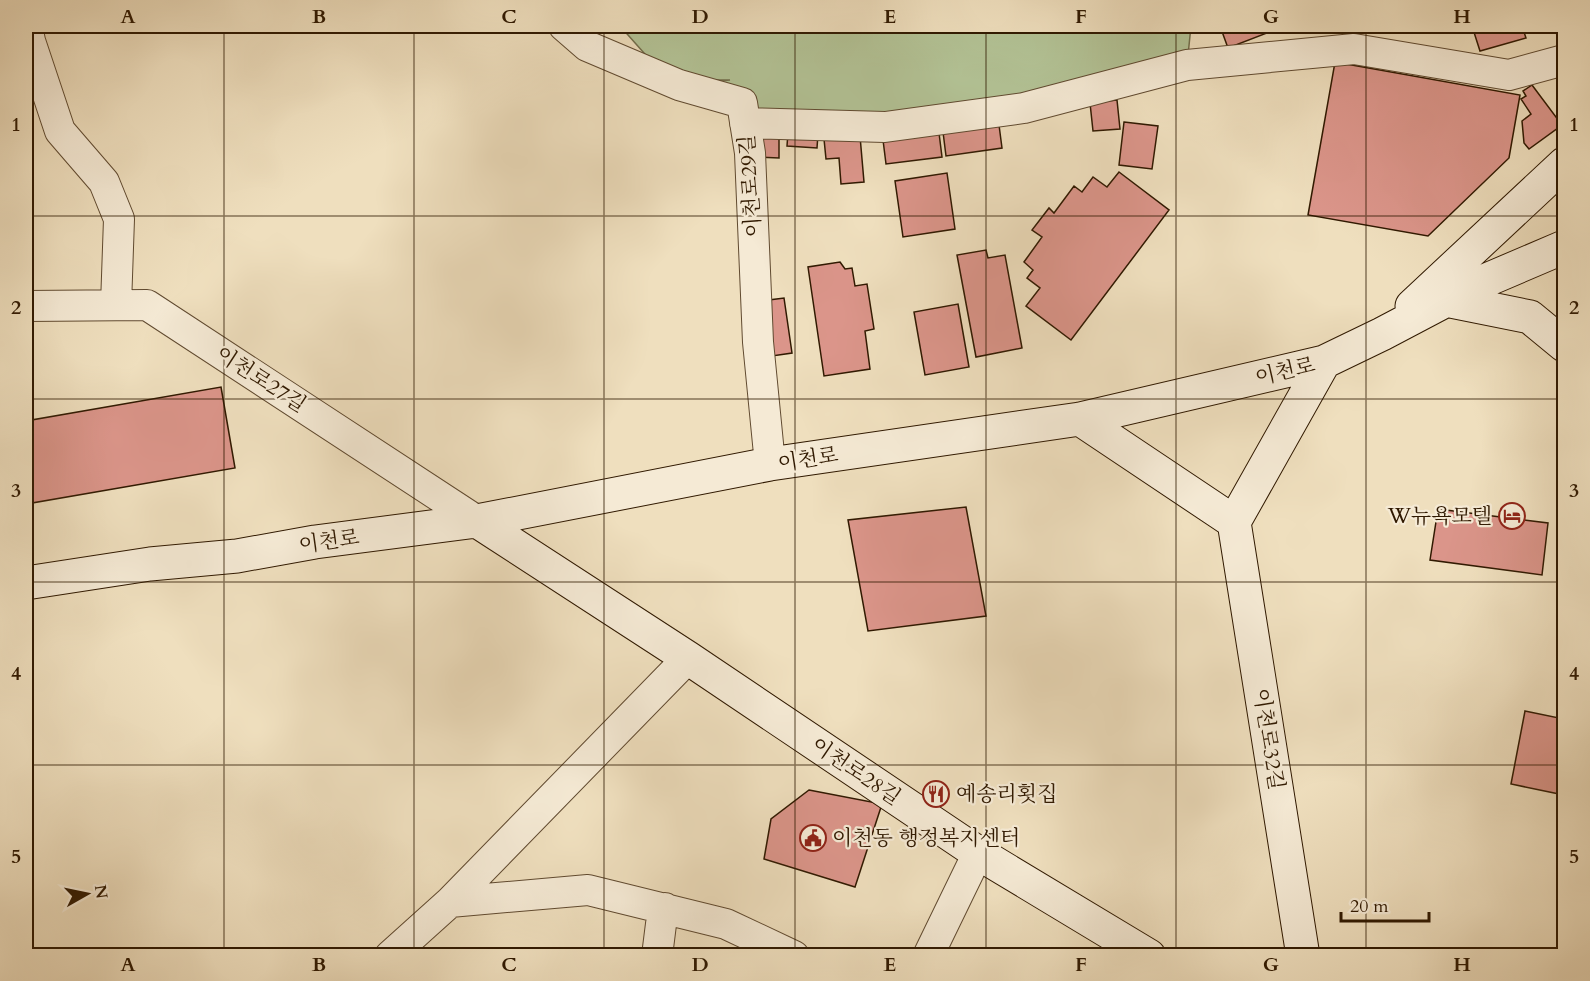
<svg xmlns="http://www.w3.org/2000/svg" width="1590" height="981" font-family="Cardo,'Noto Serif KR',serif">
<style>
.green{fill:#b3c396;stroke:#726e4c;stroke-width:1.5}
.building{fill:#db958a;stroke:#301901;stroke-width:1.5}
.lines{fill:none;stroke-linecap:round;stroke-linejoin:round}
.street-casing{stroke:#604a30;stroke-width:32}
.secondary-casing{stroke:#301901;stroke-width:35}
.street{stroke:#f5ead5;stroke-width:30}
.secondary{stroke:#f5ead5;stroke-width:33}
.grid{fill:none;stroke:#301901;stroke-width:1.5;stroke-opacity:0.55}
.labels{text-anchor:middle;stroke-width:4.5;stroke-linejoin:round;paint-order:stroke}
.street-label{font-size:21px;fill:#301901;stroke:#f5ead5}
.poi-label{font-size:21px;fill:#301901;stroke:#f5ead5;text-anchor:start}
.neatline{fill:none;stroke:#301901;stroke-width:2}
.grid-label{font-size:20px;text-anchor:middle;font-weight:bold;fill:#301901}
</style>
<rect width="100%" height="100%" fill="#efdfbe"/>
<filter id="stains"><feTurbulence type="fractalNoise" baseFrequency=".00333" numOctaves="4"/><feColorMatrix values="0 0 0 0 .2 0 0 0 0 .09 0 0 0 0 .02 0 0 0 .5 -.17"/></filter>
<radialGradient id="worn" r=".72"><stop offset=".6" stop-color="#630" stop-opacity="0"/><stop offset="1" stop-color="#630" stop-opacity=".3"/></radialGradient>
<!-- green -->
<path class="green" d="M620,26H1191L1187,65L1024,108L745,123L679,85L730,80H668Z"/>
<!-- building -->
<path class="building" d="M1220,26H1285L1228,48Z
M1472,26H1522L1526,38L1480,51Z
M1554,26H1564V33L1557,35Z
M1335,62L1520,95L1509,158L1428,236L1308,215Z
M1532,85L1562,125L1529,149L1524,143L1522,121L1531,114L1521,99L1526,96L1523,91Z
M1117,100L1120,129L1093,131L1090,103Z
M1124,122L1158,126L1152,169L1119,165Z
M999,125L1002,148L946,156L943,132Z
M760,132L779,133V158L759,157Z
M788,132L818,134L817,148L787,146Z
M939,133L942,157L886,164L883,140Z
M860,136L864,182L841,184L839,158L826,159L824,139Z
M1119,172L1169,210L1071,340L1026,306L1040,288L1027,278L1033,270L1024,262L1042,237L1032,230L1049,208L1054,213L1074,186L1082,192L1093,177L1107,187Z
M947,173L955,229L903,237L895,181Z
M986,250L988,258L1005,255L1022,348L976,357L957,255Z
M840,262L845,269L852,268L855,286L867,284L874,329L865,331L870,369L824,376L808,267Z
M784,298L792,353L772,356L769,300Z
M958,304L969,367L925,375L914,312Z
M221,387L235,468L26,504V421Z
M966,507L986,616L868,631L848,520Z
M1438,509L1548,523L1542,575L1430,560Z
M1525,711L1564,719L1562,754L1564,757V795L1511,784Z
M809,790L882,804L855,887L764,859L771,819Z"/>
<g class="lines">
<defs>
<path id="street" d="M27,26L30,41L60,131L104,182L119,219L116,305
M564,26L587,46L679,85L742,103L750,153L758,342L770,464
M745,123L885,127L1024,108L1187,65L1354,49L1509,75L1564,60
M26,306L147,305L477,521
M450,902L588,890L726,924L794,956
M390,956L450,902L688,658
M657,956L661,924L665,908
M928,956L978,853"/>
<path id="secondary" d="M1446,300L1530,317L1564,345
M1412,306L1564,164
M1080,419L1234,522
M477,521L688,658L978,853L1149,956
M1234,522L1303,956
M1234,522L1324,362
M26,583L150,564L237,556L315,542L477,521L770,464L1080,419L1324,362L1382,334L1475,285L1564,247"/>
</defs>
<!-- street casing -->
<use href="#street" class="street-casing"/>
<!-- secondary casing -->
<use href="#secondary" class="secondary-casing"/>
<!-- street -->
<use href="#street" class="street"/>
<!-- secondary -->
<use href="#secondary" class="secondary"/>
</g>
<!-- grid -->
<path class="grid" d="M224,26V956M414,26V956M604,26V956M795,26V956M986,26V956M1176,26V956M1366,26V956M26,216H1564M26,399H1564M26,582H1564M26,765H1564"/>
<!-- icons -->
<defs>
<symbol id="hotel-ring" viewBox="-11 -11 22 22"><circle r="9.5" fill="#f5ead5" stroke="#8f2418" stroke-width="1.5"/><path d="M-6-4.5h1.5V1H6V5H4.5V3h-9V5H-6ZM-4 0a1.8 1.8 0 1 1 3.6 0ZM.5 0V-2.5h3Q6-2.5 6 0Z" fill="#8f2418"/></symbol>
<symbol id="restaurant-ring" viewBox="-11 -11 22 22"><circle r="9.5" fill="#f5ead5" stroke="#8f2418" stroke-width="1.5"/><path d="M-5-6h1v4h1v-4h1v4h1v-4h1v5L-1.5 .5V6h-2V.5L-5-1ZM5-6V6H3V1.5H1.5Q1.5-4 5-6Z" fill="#8f2418"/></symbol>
<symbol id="civic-ring" viewBox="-11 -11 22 22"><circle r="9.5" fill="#f5ead5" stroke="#8f2418" stroke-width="1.5"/><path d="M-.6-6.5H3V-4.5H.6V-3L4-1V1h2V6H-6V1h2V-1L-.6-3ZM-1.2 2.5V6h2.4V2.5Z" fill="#8f2418"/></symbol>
</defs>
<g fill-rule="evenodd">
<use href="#hotel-ring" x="1497" y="501" width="30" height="30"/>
<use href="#restaurant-ring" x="921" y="779" width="30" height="30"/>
<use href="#civic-ring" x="798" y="823" width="30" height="30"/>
</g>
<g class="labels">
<!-- street labels -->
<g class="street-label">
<text transform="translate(750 186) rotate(-94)" y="7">이천로29길</text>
<text transform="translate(1285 371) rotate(-13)" y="7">이천로</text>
<text transform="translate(261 379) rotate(33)" y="7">이천로27길</text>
<text transform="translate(808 459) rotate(-9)" y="7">이천로</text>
<text transform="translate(329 541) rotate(-8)" y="7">이천로</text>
<text transform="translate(1269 739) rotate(81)" y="7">이천로32길</text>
<text transform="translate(856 771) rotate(34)" y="7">이천로28길</text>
</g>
<!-- poi labels -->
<g class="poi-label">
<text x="1492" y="523" text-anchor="end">W뉴욕모텔</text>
<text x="956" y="801">예송리횟집</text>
<text x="832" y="845">이천동 행정복지센터</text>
</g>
</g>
<!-- margin -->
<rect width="1590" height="981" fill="none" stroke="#efdfbe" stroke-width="66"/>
<!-- north arrow -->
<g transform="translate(87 894) rotate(81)" stroke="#f5ead5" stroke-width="4.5" paint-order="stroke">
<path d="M0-4.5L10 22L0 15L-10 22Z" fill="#301901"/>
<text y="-9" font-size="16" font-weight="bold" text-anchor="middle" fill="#301901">N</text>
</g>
<!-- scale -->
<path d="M1341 912v9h88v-9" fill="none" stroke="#301901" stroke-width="3"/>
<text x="1350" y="912" font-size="18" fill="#301901" stroke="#f5ead5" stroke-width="4.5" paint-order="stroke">20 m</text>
<rect x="33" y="33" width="1524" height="915" class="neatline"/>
<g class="grid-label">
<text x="128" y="23">A</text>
<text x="319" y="23">B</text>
<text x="509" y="23">C</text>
<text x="700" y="23">D</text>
<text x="890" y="23">E</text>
<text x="1081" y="23">F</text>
<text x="1271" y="23">G</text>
<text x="1462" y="23">H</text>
<text x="16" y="131">1</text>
<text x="1574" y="131">1</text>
<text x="16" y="314">2</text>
<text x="1574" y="314">2</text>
<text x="16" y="497">3</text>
<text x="1574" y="497">3</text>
<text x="16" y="680">4</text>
<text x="1574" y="680">4</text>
<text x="16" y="863">5</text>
<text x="1574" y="863">5</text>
<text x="128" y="971">A</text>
<text x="319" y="971">B</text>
<text x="509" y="971">C</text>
<text x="700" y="971">D</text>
<text x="890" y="971">E</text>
<text x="1081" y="971">F</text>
<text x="1271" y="971">G</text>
<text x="1462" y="971">H</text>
</g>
<rect width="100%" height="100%" filter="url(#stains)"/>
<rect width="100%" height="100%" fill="url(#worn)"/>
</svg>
